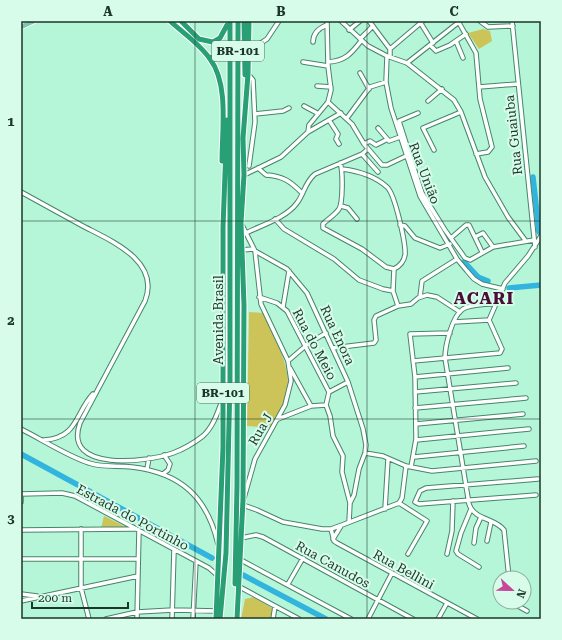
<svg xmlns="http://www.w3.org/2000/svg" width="562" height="640" font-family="'Roboto Serif',serif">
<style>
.green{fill:#cdc459}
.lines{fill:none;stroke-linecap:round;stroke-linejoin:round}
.river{stroke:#31b4de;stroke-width:5.5}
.minor-casing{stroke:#46856b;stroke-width:5.5}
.major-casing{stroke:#fff;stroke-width:6}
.highway-casing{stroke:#fff;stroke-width:7}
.minor{stroke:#fff;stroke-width:3.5}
.major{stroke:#7fc5ad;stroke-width:4.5}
.highway{stroke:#299f76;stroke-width:5}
.grid{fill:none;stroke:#1c362b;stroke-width:1;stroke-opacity:0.55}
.labels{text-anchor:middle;stroke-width:4;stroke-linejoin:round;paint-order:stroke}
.shield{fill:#d7fdea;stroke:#547264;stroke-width:1}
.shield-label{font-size:12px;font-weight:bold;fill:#1c362b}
.street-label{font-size:13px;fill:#1c362b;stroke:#d7fdea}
.district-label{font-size:17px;font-weight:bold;letter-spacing:1px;fill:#490d35;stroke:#d7fdea}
.neatline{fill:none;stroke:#1c362b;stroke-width:1.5}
.grid-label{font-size:13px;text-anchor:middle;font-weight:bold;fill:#1c362b}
</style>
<rect width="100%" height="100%" fill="#b5f6d8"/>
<!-- green -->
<path class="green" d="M483,29L490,31L492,41L479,49L468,33Z
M249,312L263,313C273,336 295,371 286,397C283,408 276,418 271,428L247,426Z
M104,516L128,528H101Z
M254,597L272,608L271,619H241L245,599Z"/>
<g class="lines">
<!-- river -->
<path class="river" d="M533,177L539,232
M464,262L478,277L488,281
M509,288L541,285
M21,454L212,558
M243,575L326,619"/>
<defs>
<path id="minor" d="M341,21L368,46L387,56L407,63L454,100L461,112L485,177L508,217L525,240
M369,21L390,49
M458,21L476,53L480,99L492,147L488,152L476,154
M480,21L488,27L513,26
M512,21L535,247
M420,22L433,43
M349,30L360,21
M360,39L373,26
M456,41L463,58
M313,42C313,33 319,28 327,25
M430,45L436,51L450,45L466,34
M249,51L267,39L279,21
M387,56L386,82L391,108L420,196L457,259L467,271L474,279L482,284L503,289
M390,56V49L423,21
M303,62L328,66
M328,62C345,61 351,54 361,41
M407,63L459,22
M360,73L369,89
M248,74L253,80L255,122L249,166
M317,86L331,87
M479,87L518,84
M428,101L442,89
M328,102L352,124L364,144L382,165H387L406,156
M304,106L317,113
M418,113L399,121L422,193L445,230L465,258L470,260L493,247L534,240
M255,114L283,111L289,108
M347,118L370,87L386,82
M329,120L338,134L336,139L339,144
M378,128L389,141L400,137
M308,132L309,125L328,102L331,90L328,66L327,21
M364,144L370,141L376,145L386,140
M434,150L423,128L461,112
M362,154L378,172
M340,163C343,170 343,203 339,209C335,215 328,219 323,224V228L362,249L386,267L394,269
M258,168L266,175C283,176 290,181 302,193
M342,169C358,171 375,176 387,187C395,194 406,244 405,255C404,261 400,266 394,269
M244,175L281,157L308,132L341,113
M21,192C41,203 61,214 81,225C109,240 161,260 145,301L80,423C62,473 148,462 173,453C184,449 194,443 203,436C213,427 217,414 222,401
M341,206L348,208L357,219
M275,219L284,229L334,259L359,280L383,289L393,291
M242,225L255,251L287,269L307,293L348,382L363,429L366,445L365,453L359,469L354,495L350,503L349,522
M400,225L405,226L415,238L440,248L450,244
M246,233C262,225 286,218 297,203C304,194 305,182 315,174L362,154L368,149
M475,237L483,233L493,247
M451,238L466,225H469L482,252
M242,250L253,249
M394,269L393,291L398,306
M259,297L277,303L287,311L329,392
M420,297L422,281L457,259
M497,303C487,305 471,304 463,309C452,316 445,346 445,358L469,504C474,520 495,518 504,530L509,578
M283,307L289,271
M489,320L505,283L528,256L541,236
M454,322L489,320
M333,348L374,343L376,340L374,320L376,316L398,306L411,304L418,298L427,295L437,297L460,312
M288,361L309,343L326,333
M413,361L500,353L502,349L489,320
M290,368L311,406
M415,377L508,368
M415,392L516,383
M326,405L330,416L333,436L343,456L342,472L350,503
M415,408L526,398
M278,419L311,406L326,405L329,392L348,382
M416,424L523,414
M21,429C41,439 69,457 89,463C103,468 118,465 132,467C181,473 207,497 218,544
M44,440C78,438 75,413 93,394
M416,440L529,429
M365,453L383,456L406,466L432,471L536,461
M414,457L524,446
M411,467L416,439L415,377L410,334L450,333
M147,469L149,458
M163,474L168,470L170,464L164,455
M21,494L62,493L75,496L209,568L218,576
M536,495L419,504L415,502L420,491L426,488L538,479
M244,498L255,459L285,405L291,381L288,361L261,304L255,251
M21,502V494
M399,503L427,521L408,554
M243,505L257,510L283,522L322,529H331L342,525L399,503L402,498L406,466
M385,509L388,459
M471,509L461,533L456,551L458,554L479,567
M81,529V588L89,619
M331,529L334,541L337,543L477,619
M21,530L135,529
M241,538L256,535L263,537L413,619
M333,539L341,526
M487,541L491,522
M474,543L476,528L481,517
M447,554L452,531L453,501
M21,559H138
M239,559L351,619
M288,584L303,558
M238,586L299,619
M21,594L37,596
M21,601L138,576
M511,602L527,611
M106,619L137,612L173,610L217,611
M137,619L139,530
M172,619L174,550
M193,619L196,562
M273,619L275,606
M368,619L392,573
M438,619L447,603"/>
<path id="major" d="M21,27L34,21"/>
<path id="highway" d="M170,21C183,33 200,44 210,59C229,84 222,130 222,161
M181,21L199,39L217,43L222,47L220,56L216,59L209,57
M244,21L245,75
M213,42L220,38L227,25
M235,584L237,486L238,21
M216,619L223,447V227L227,120
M220,619L226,553L230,381V21
M237,619L243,500L244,305L241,223L244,175L243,138L248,74L249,21"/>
</defs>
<!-- minor casing -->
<use href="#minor" class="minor-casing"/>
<!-- major casing -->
<use href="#major" class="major-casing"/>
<!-- highway casing -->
<use href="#highway" class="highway-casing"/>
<!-- minor -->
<use href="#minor" class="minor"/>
<!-- major -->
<use href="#major" class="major"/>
<!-- highway -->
<use href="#highway" class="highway"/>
</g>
<!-- grid -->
<path class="grid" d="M195,21V619M367,21V619M21,221H541M21,419H541"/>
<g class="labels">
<!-- shield labels -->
<g class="shield">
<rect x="212" y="41" width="52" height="20" rx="3"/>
<rect x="197" y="383" width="52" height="20" rx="3"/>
</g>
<g class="shield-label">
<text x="238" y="55">BR-101</text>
<text x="223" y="397">BR-101</text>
</g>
<!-- street labels -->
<g class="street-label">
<text transform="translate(513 135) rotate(-96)" y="5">Rua Guaiuba</text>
<text transform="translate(425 173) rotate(69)" y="5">Rua União</text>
<text transform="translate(218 320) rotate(-90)" y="5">Avenida Brasil</text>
<text transform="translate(338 335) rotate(65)" y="5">Rua Enora</text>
<text transform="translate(315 344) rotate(62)" y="5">Rua do Meio</text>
<text transform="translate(260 429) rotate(-60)" y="5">Rua J</text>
<text transform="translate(133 517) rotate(28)" y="5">Estrada do Portinho</text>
<text transform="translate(333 564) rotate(29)" y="5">Rua Canudos</text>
<text transform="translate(404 569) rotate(29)" y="5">Rua Bellini</text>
</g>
<!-- district labels -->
<g class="district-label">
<text x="484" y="304">ACARI</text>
</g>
</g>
<!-- border -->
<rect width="562" height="640" fill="none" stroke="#d7fdea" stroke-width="44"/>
<!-- north arrow -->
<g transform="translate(512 590) rotate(112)"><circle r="19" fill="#d7fdea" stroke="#8cad9e"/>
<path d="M0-3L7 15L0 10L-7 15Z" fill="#c64999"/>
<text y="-6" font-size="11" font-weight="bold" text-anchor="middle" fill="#1c362b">N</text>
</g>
<!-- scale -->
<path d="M32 602v6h96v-6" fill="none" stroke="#1c362b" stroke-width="2"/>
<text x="38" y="602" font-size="12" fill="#1c362b" stroke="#d7fdea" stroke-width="3" paint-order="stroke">200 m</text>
<rect x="22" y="22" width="518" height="596" class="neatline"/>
<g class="grid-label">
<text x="108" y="16">A</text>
<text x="281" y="16">B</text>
<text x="454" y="16">C</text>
<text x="11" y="126">1</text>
<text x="11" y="325">2</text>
<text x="11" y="523">3</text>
</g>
</svg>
